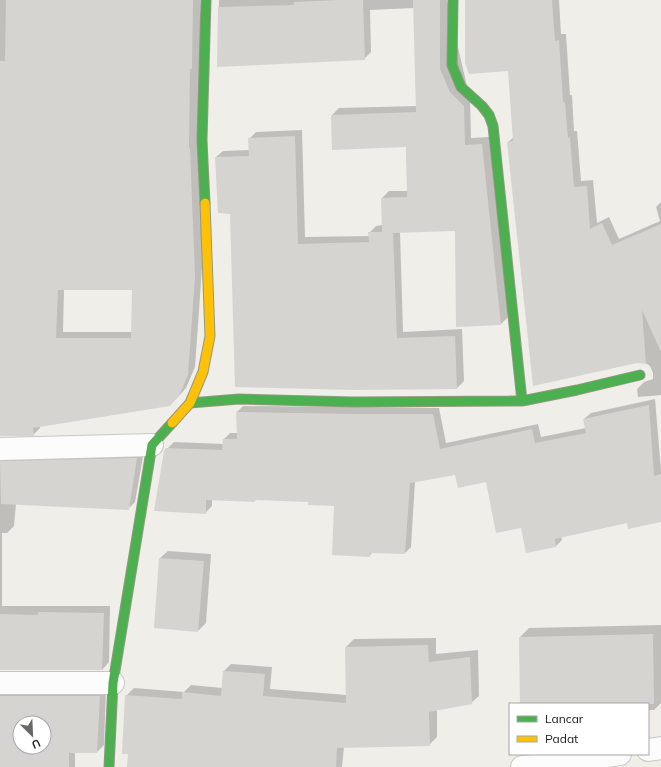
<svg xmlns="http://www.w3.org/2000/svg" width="661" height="767" font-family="Mulish,sans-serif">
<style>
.shadow{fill:#0003;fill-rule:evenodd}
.building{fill:#d6d4d0;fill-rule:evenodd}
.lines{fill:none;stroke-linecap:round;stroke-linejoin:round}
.street-casing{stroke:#c7c7c5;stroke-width:24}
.fast-casing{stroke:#949980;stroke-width:11}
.slow-casing{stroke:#949980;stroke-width:11}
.street{stroke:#fdfcfc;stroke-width:22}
.fast{stroke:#4caf50;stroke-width:9}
.slow{stroke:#ffc107;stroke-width:9}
</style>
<rect width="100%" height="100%" fill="#efeee9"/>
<!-- shadow -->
<path class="shadow" d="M0,0H200L202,268L195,367L186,388L177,398L40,426V428L33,435L0,436ZM64,289H133L132,332H63Z
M219,0H447L470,99L471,138L489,137L508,317L501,324L457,326L456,230L400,232L403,332L462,329L464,381L457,388L231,213L216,157L223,151L249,150V139L256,132L302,130L305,237L370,236L369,233L376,226L383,225L382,198L389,191H408L406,146L332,115L339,108L417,106L414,8L370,10L371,52L364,59L218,66Z
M466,0H559L561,34H566L570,95H572L574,131H577L581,181L593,180L597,223L609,217L619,239L660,221L656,207L661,202V395L638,397L637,389L644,382L653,379V373L650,366L644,362L508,142L514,137L509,70Z
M655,399L661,470V521L628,522L561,536L562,540L556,546L522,527L487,481L456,474L415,481L411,547L405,553L373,552L369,556L335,505L309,501L257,499L255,501L212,499V506L205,513L165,451L174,442L223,444L224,439L230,433H238L237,412L243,406L439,408L446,443L538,424L541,437L586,428L584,419L591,413Z
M144,451L135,502L128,509L16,504L14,526L7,533H2V606H110L109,662L102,670H0V452Z
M168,551L211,554L206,623L198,631L160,558Z
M661,625V703L654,710H648V704H521L520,637L529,628Z
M436,638V654L478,650L479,696L471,703L437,710V737L429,745L344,747L342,767H128L130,753L126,696L134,688L184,692L191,685L222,688L224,671L231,664L272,667L270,689L347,695L346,647L354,639Z
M0,687L106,689L104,745L97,752H75V767H0ZM20,723H44V747H20Z"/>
<!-- building -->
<path class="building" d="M6,0H193L192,69H190L189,148H190L195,276L188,375L179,396L170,406L33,428L34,436H0V61H5ZM58,290H132L131,338H56Z
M340,0H363L365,60L217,67L218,7L294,5V2Z
M413,0H440V69L450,92L464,106L465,145L482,144L501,325L456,327L455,231L393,233L397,338L455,336L457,389L354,390L235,387L230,214L218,213L215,157L249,156L248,138L295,136L298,244L369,242L368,232H382L381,198L407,197L406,147L332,150L331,115L416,112Z
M465,0H552L555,41L559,40L563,102H565L568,138L570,137L574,187L587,186L590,229L602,223L612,245L661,224V352L642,310L646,364L637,363L533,386L507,142L513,141L508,71L469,74L465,63Z
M649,405L654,476L661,474V522L628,529L627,523L555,539L556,547L526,553L521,528L496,533L486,482L458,488L455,475L410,483L405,554L370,553V557L332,555L334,506L308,505V502L255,500V502L206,500V514L154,511L164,451L166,448L222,450L223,439H237L236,412L354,414H433L440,449L532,429L535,443L586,433L583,419Z
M137,458L129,510L1,504L0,461Z
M159,558L204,561L198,632L154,628Z
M38,612L104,613L102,670H0V614L38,615Z
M653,634L654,704H520L519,637Z
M428,645L429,662L470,657L472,704L429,712L430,746L337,748L336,767H127L128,754H122L125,695L182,699V692L221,696L223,671L265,674L263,696L346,703L345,647Z
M0,696H100L97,753H69V767H0ZM20,723H44V747H20Z"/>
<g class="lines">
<defs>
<path id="street" d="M0,449L152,445
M0,683H113
M648,750L661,748
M522,767L545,765L620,754"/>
<path id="fast" d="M453,0L452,65L461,87L482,106L489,115L493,126L522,401
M205,203L202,140L206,0
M190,403L239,399L354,402L522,401L577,390L640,375
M109,767L113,683L152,445L172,423"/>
<path id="slow" d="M172,423L190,403L203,372L210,336L205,203"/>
</defs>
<!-- street casing -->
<use href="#street" class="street-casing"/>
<!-- fast casing -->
<use href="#fast" class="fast-casing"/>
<!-- slow casing -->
<use href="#slow" class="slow-casing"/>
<!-- street -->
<use href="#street" class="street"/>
<!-- fast -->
<use href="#fast" class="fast"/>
<!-- slow -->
<use href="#slow" class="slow"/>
</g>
<!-- legend -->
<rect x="509" y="703" width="140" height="52" fill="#ffffff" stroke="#a6a6a6"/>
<rect x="517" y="716" width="20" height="6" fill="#4caf50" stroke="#a6a6a6"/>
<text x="545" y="723" font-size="12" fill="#202020">Lancar</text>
<rect x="517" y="736" width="20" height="6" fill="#ffc107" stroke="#a6a6a6"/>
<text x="545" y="743" font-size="12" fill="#202020">Padat</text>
<!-- north arrow -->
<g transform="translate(32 735) rotate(156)"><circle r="19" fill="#ffffff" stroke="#a6a6a6"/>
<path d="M0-3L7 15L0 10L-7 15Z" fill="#686866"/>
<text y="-6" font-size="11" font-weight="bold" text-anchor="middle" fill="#202020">U</text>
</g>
</svg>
